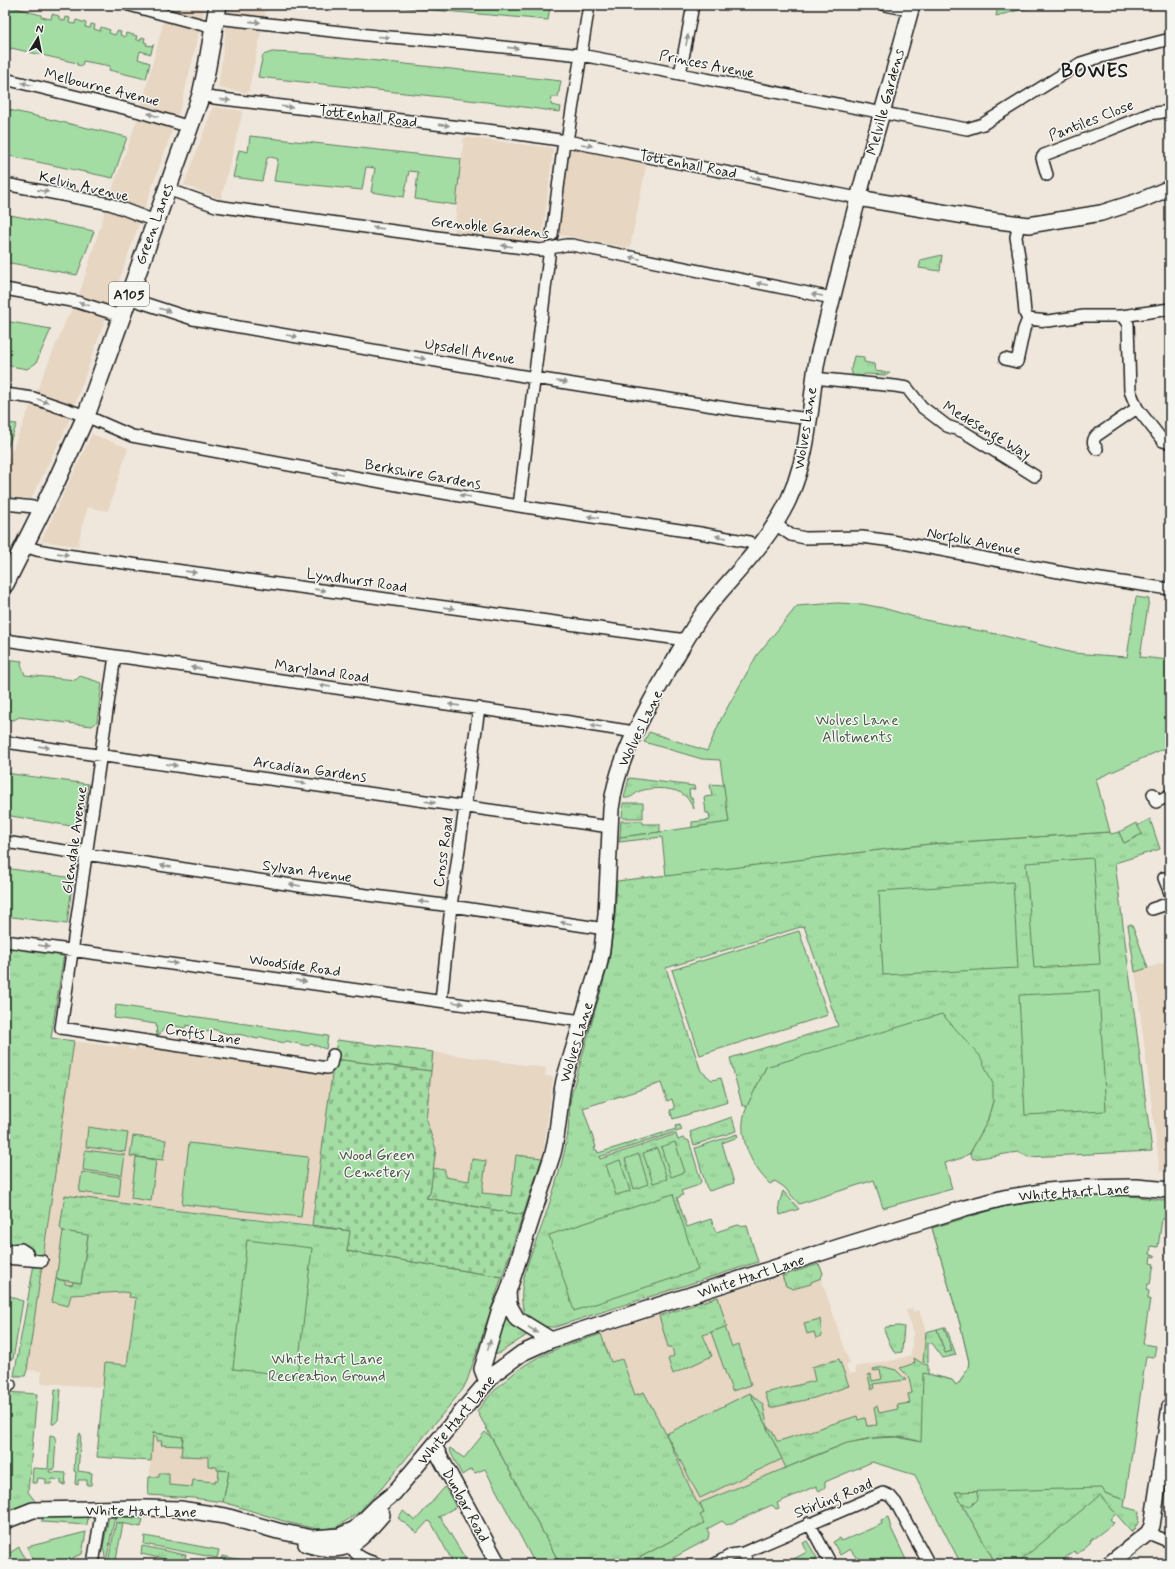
<svg xmlns="http://www.w3.org/2000/svg" width="1175" height="1569" font-family="Mynerve,sans-serif">
<style>
.built{fill:#e6d6c2}
.grass{fill:url(#grass-tufts);stroke:#607c60}
.forest{fill:url(#forest-firs);stroke:#607c60}
.cemetery{fill:url(#cemetery-stones);stroke:#607c60}
.garden{fill:#a3dda3;stroke:#607c60}
.lines{fill:none;stroke-linecap:round;stroke-linejoin:round}
.street-casing{stroke:#1c1c1c;stroke-width:14}
.secondary-casing{stroke:#1c1c1c;stroke-width:18}
.primary-casing{stroke:#1c1c1c;stroke-width:20}
.street{stroke:#f6f6f2;stroke-width:11}
.secondary{stroke:#f6f6f2;stroke-width:15}
.primary{stroke:#f6f6f2;stroke-width:17}
.oneway{fill:#949492}
.labels{text-anchor:middle;stroke-width:3;stroke-linejoin:round;paint-order:stroke}
.shield{fill:#f6f6f2;stroke:#5d5d5c;stroke-width:1}
.shield-label{font-size:14px;font-weight:bold;fill:#1c1c1c}
.street-label{font-size:15px;fill:#1c1c1c;stroke:#f6f6f2}
.park-label{font-size:15px;fill:#445644;stroke:#f6f6f2}
.district-label{font-size:19px;font-weight:bold;letter-spacing:1px;fill:#1c1c1c;stroke:#f6f6f2}
</style>
<defs>
<pattern id="grass-tufts" width="24" height="20" patternUnits="userSpaceOnUse"><rect width="24" height="20" fill="#a3dda3"/><path d="M3 7l-1-3M5 7V3M7 7l1-3M15 17l-1-3M17 17v-4M19 17l1-3" fill="none" stroke="#8cbd8c"/></pattern>
<pattern id="forest-firs" width="22" height="20" patternUnits="userSpaceOnUse"><rect width="22" height="20" fill="#a3dda3"/><path d="M5 1l3.5 6h-7zM16 11l3.5 6h-7z" fill="#8cbd8c"/></pattern>
<pattern id="cemetery-stones" width="16" height="16" patternUnits="userSpaceOnUse"><rect width="16" height="16" fill="#a3dda3"/><path d="M2 7V4a2 2 0 0 1 4 0v3zM10 15v-3a2 2 0 0 1 4 0v3z" fill="#8cbd8c"/></pattern>
</defs>
<rect width="100%" height="100%" fill="#efe7dc"/>
<filter id="ink" filterUnits="userSpaceOnUse"><feTurbulence type="fractalNoise" baseFrequency=".025" numOctaves="2"/><feDisplacementMap in="SourceGraphic" scale="8" xChannelSelector="R" yChannelSelector="G"/><feConvolveMatrix kernelMatrix="1 2 1 2 8 2 1 2 1" color-interpolation-filters="sRGB"/></filter>
<g filter="url(#ink)">
<!-- built -->
<path class="built" d="M165,5H204L203,16L182,103L68,424L31,499L5,496V467L67,318L77,302L107,204L140,112L165,15Z
M229,5H267L248,93L218,88Z
M213,107L243,111L221,199L184,185Z
M464,137L552,148L553,150L542,239L540,242L454,233Z
M568,146L647,161L630,248L561,235L559,233L557,229Z
M92,434L128,448L108,511L88,507L82,526L78,546L41,541Z
M1170,961V1170L1160,1171L1135,972Z
M74,1041L117,1047L119,1041L126,1042L128,1045V1049L135,1050L137,1042L332,1074L312,1225L149,1207L127,1365L116,1388L41,1383L42,1371L27,1370Z
M433,1052L546,1068L545,1076L553,1077L542,1162L523,1215L426,1198L430,1193L436,1149L426,1120Z
M819,1264L823,1273L821,1278L850,1364L846,1365L849,1374L856,1373L855,1367L895,1360L911,1355L913,1331L906,1310L912,1308L914,1312L919,1310L926,1332L923,1362L922,1424L897,1437L847,1443L700,1503L696,1501L666,1434L644,1392L635,1395L622,1359L611,1362L601,1334Z
M153,1433L235,1443L223,1502L193,1498L148,1495Z"/>
<!-- grass -->
<path class="grass" d="M942,255L940,271L919,268L921,260Z
M854,356L864,357V362L874,364L875,371L890,373L886,375L866,374L859,377H853L851,369Z
M629,778L694,786L695,789L689,790L690,798H692L694,809C691,805 689,799 685,796C677,787 651,787 640,791C634,794 631,799 624,798Z
M710,784L724,785L729,822L692,828V822L710,820L709,813H706L704,797L712,796Z
M623,803H643V818H622Z
M1150,819L1160,849L1115,863L1152,1151L1028,1157L1018,1152L973,1159L970,1153L987,1122L993,1101L766,1067L747,1107L742,1105L730,1058L838,1026L804,926L666,968L701,1071L712,1080L721,1078L728,1102L673,1119L670,1110L675,1109L672,1099L667,1101L661,1083L583,1108L596,1147L594,1148L595,1150H597L598,1153L676,1129L675,1126L680,1125L682,1130L599,1157L600,1159L676,1134L678,1140L683,1138L689,1141L701,1181L699,1185L681,1191L683,1195L677,1198L687,1227L711,1219L716,1232L738,1225L741,1226L745,1225L747,1226L758,1262L555,1327C543,1328 532,1322 525,1313C513,1288 536,1244 544,1220C552,1195 561,1169 566,1144C570,1127 568,1109 572,1092L609,962L615,916L617,881L929,844L1110,832L1111,834L1119,832L1124,843L1141,834L1137,826Z
M621,821H643V824H660V832L620,837Z
M1132,924L1148,968L1135,972L1128,925Z
M5,945L64,954L51,1038L74,1041L43,1257L5,1251Z
M732,1117L736,1131L694,1145L690,1132Z
M737,1134L738,1137L722,1143L734,1183L709,1191L706,1186L695,1148Z
M133,1136L166,1140L163,1160L130,1156Z
M783,1191L799,1209L780,1215L779,1204Z
M65,1195L155,1208L351,1231L347,1251L502,1277L467,1381L463,1389L381,1489L358,1513L337,1527L326,1529H317L290,1523L223,1502L229,1471L217,1470V1467L208,1466V1457L181,1456L183,1437L153,1433L151,1461L97,1457L105,1363L127,1365L136,1298L129,1297L130,1293L123,1292L71,1295L68,1306L52,1302L56,1279L65,1281V1284L72,1285L73,1282L81,1283L88,1236L63,1231L60,1228Z
M1048,1200L1170,1201L1150,1212L1105,1493L1125,1500L1124,1507L1139,1511L1138,1523L1132,1532L1100,1496L1016,1564H996L932,1452C928,1449 924,1444 920,1442C878,1425 824,1452 786,1468L750,1393L763,1405L768,1428L772,1431L777,1441H779L857,1416L858,1420L865,1418L867,1426L877,1425L874,1407L877,1406L879,1413L898,1409L897,1405L910,1403L908,1394L912,1393L909,1377L900,1368L915,1363L914,1358L923,1364L928,1365V1374L952,1380L956,1385L960,1382L968,1368L969,1362L960,1324L932,1228L1002,1207Z
M34,1264L42,1265L27,1370L25,1376H14Z
M819,1264L823,1273L821,1278L811,1282V1284L793,1289L786,1286L782,1276Z
M718,1297L727,1327L703,1335L712,1356L673,1374L668,1359L674,1356L672,1347H668L659,1316Z
M504,1311L527,1335L498,1354L492,1355Z
M820,1319L822,1336L816,1338L814,1332L807,1334L804,1323Z
M899,1326L904,1327L902,1350V1352L896,1353L893,1351L884,1330L886,1327Z
M944,1327H946L956,1355L943,1358L932,1343H928V1363L923,1362L926,1332L937,1329L945,1353L952,1351Z
M601,1334L611,1362L622,1359L635,1395L644,1392L666,1434L696,1501C704,1506 704,1514 704,1523L628,1564H560L477,1411C494,1389 517,1367 543,1355C561,1346 582,1341 601,1334Z
M839,1359L849,1386L814,1398L770,1408L765,1393L815,1381L812,1367Z
M884,1367L896,1370L906,1380L873,1384L874,1389H871L868,1375L871,1374L872,1381L882,1379L880,1370L874,1371L873,1369Z
M6,1392L37,1394L28,1492L35,1501L5,1514Z
M109,1516H115L106,1562L103,1547Z
M117,1516L143,1519L141,1527L116,1522Z
M142,1546L186,1555L184,1563L141,1554Z"/>
<!-- forest -->
<path class="forest" d="M337,1040L433,1052L431,1071L334,1059Z
M516,1155L542,1158L523,1215L426,1198L430,1193L433,1168L445,1170V1177L469,1181L472,1159L486,1161L482,1193L511,1196Z
M975,1491L977,1493L978,1499L971,1506L962,1504L955,1492Z"/>
<!-- cemetery -->
<path class="cemetery" d="M334,1059L431,1071L426,1120L436,1149L430,1193L426,1198L523,1215L502,1277L347,1251L350,1231L312,1225Z"/>
<!-- garden -->
<path class="garden" d="M5,5L41,15V17L51,19L52,14L59,16V19L65,21L66,17L70,18L69,23L75,24L76,20L86,23L85,27L90,28L91,24L95,25L94,29L100,31L101,27L110,30L109,33L115,35L117,31L121,32L120,35L125,37L126,33L137,36L136,39L140,41L142,37L145,38L144,42L147,43L146,45L153,46V44L151,54L140,51L138,59L150,63L146,79L109,70L110,66L83,61L82,66L77,65V63L11,48L9,52H5Z
M375,5H548L550,6L548,20Z
M998,5H1039L996,16Z
M272,52L314,54L561,81L558,97H552L551,105L561,107L560,112L487,102L258,77L263,55Z
M5,109L127,137L113,178L5,155Z
M250,136L461,159L456,205L415,199L418,172L409,171L404,197L371,192L375,168L366,167L362,190L274,181L278,159L271,157L267,158L262,181L233,177L239,150L248,152Z
M5,214L94,231L77,275L5,262Z
M5,321L51,329L36,363L27,369L5,365Z
M5,423L17,424L5,453Z
M1136,597L1149,599L1140,657L1170,660V746L1096,779L1110,832L929,844L666,876L662,837L619,842L620,837L660,832L729,822L720,760L702,759L644,742L649,732L707,751L722,717L757,655L797,606L837,603L862,604L883,608L925,620L1001,635L1073,653L1127,657Z
M5,659L22,661L21,664L25,675L76,680L80,676L102,683L97,722L92,726L19,717L14,720L5,719Z
M5,773L88,784L83,815H79L77,827L5,815Z
M1136,823L1142,834L1124,843L1119,832Z
M1093,858L1100,964L1034,968L1026,863Z
M5,868L73,878L67,924L5,916Z
M1013,882L1018,968L883,975L879,891Z
M799,931L828,1015L700,1055L672,970Z
M1099,991L1106,1111L1025,1115L1019,995Z
M116,1005L328,1036L326,1049L311,1044L308,1046L286,1041L284,1043L261,1037L258,1039C250,1038 239,1032 232,1035L212,1029L208,1032L195,1029L193,1027L187,1025L185,1028L169,1025L168,1023L159,1035H157L156,1024L114,1018Z
M942,1014L980,1056L993,1084V1101L987,1122L970,1153L962,1158L945,1163L952,1189L883,1208L874,1180L799,1204L784,1187L775,1181L770,1184C751,1166 736,1135 746,1109C752,1094 760,1081 766,1067Z
M88,1127L128,1133L125,1152L86,1147Z
M675,1142L685,1172L671,1177L661,1147Z
M189,1143L308,1157L301,1217L182,1204Z
M657,1148L667,1179L653,1183L643,1153Z
M85,1150L125,1155L122,1175L83,1170Z
M639,1154L648,1184L634,1189L625,1159Z
M136,1157L156,1160L151,1201L131,1198Z
M620,1160L630,1191L616,1195L606,1165Z
M82,1172L121,1177L119,1197L79,1192Z
M673,1194L698,1270L574,1311L549,1235Z
M1115,1194L1170,1201V1220L1162,1219L1158,1247L1151,1246L1150,1254L1155,1255V1257L1151,1256L1150,1263L1154,1264L1150,1284H1148L1146,1290L1149,1291L1148,1299H1150L1143,1344L1156,1346L1154,1357L1146,1356L1125,1500L1105,1493L1102,1488L955,1492L996,1564H961L915,1475L872,1462L825,1482V1487L819,1491L816,1486L777,1503L779,1508L776,1509L772,1505L727,1525L722,1521L707,1529L709,1533L708,1539L662,1564H628L704,1523L700,1515L704,1513L700,1503L702,1502L847,1443L875,1438L897,1437L921,1442L923,1373L952,1380L956,1385L960,1382L968,1368L969,1362L960,1324L932,1228L1002,1207L1048,1200Z
M63,1231L88,1235L81,1283L56,1279Z
M247,1240L312,1248L297,1376L233,1369Z
M5,1295C12,1295 16,1300 23,1301L13,1359H5Z
M725,1327L732,1347L739,1345L751,1385L732,1391L711,1332Z
M944,1327L952,1351L945,1353L937,1329Z
M55,1389L61,1390L58,1420L54,1424H52Z
M750,1393L782,1459L700,1498L666,1434Z
M485,1432L491,1437L560,1564H535L485,1469L475,1473L471,1469L462,1475L449,1449L450,1448L464,1458Z
M80,1433L81,1434L78,1471L92,1473L91,1485H87V1480H78V1485L75,1484L76,1472L74,1471C75,1459 75,1444 80,1433Z
M153,1433L183,1437L182,1446L161,1445L162,1441H157V1437H153Z
M50,1435L54,1436L56,1440L54,1470L50,1469L49,1472L66,1473L65,1485L61,1484V1480L52,1479L51,1484H46V1479L38,1478L37,1483H32L33,1468L48,1469Z
M219,1470L229,1471L223,1502L193,1498L148,1495L149,1477H159V1473H169V1485L192,1487L193,1480L215,1482V1480H218Z
M445,1487L456,1507L438,1517H440L465,1558L466,1564H454L431,1522L428,1521L417,1533L398,1518L403,1511L415,1521Z
M1100,1495L1116,1514L1110,1519L1114,1523L1090,1541L1091,1542L1077,1554L1074,1551L1058,1564H1016Z
M42,1517H88L87,1525L42,1522Z
M888,1517L891,1528L908,1564H861L850,1549L840,1555L833,1542L840,1538L842,1541L882,1524L881,1520Z
M116,1522L123,1524L115,1564L108,1563Z
M86,1532L82,1554L74,1557L71,1564L61,1562L60,1564H5V1556L19,1547L28,1563L33,1560L27,1547Z
M145,1536L219,1550L217,1558L144,1544Z
M807,1541L817,1558L815,1559V1560L808,1564H784L807,1552L803,1543Z
M222,1556L263,1564H225L220,1563Z"/>
<g class="lines">
<defs>
<path id="street" d="M129,5L214,28
M885,5L910,10
M216,18L377,36L464,43L581,55L967,129L983,124L1081,63L1097,58L1170,39
M680,74L693,5
M5,79L140,112L190,127
M201,95L214,98L503,132L567,141L858,198
M567,141L589,5
M1047,175L1042,158L1044,155L1099,134L1149,114L1170,111
M5,184L110,204L155,221
M167,189L216,206L451,239L540,250L566,245H572L832,298
M1019,224L1016,237L1021,269L1025,313L1028,319L1048,321L1084,316H1122L1128,324L1130,391L1137,408L1163,441L1170,443
M552,235L564,141
M5,289L77,302L121,316
M128,298L193,319L535,378L745,411L810,419
M1122,316L1170,309
M1005,359L1017,362L1024,329L1028,319
M813,378L895,386L907,388L922,407L947,426L964,432L1035,476
M5,394L33,398L86,416L132,436L414,488L519,506L700,533L749,542L758,549
M1097,449C1093,444 1092,441 1096,436L1137,408
M5,504L34,507L42,509
M519,506L549,256V249
M775,524L791,535L805,538L862,537L892,541L1080,576L1170,589
M25,546L37,550L66,555L686,640
M5,640L570,722L628,731L634,734
M115,656L61,1028L327,1068L331,1064L333,1055
M5,742L610,827
M1153,794L1156,802L1170,795
M5,842L306,887L451,906L605,929
M1164,878L1170,893
M1152,909L1170,903
M5,941L582,1021
M441,1001L451,906L479,708
M5,1256L13,1250L21,1249L27,1253L30,1260
M5,1258L42,1261
M5,1385H10
M809,1523L831,1564
M1148,1533L1170,1542
M352,1537C348,1554 364,1560 378,1564
M743,1553L748,1564
M93,1564L102,1509
M715,1564L731,1555L743,1553L883,1493L890,1496L896,1503L929,1564"/>
<path id="secondary" d="M858,198L983,219L1029,225L1101,213L1139,201L1170,188
M508,1292L509,1305L517,1319L551,1340
M487,1382L482,1369L499,1312L508,1292L553,1153C559,1129 559,1104 564,1080L599,965L602,949L606,915L611,809C617,759 644,713 669,669C681,649 692,628 706,609C734,574 768,543 788,501C799,477 806,448 809,421C813,399 813,378 818,356C831,304 844,251 858,199C875,134 895,70 912,5
M434,1446L498,1564
M5,1521L33,1510L144,1508L180,1509L225,1516L278,1531L313,1538L339,1536L355,1529L378,1506L394,1493L469,1403L495,1373L522,1353L551,1340L839,1247L965,1208L1004,1198L1047,1191L1085,1188L1136,1187L1170,1190
M306,1544C347,1556 356,1545 382,1515
M1109,1564L1148,1533L1152,1526L1170,1406"/>
<path id="primary" d="M5,584L56,482L86,416L201,95L206,72L218,5"/>
</defs>
<!-- street casing -->
<use href="#street" class="street-casing"/>
<!-- secondary casing -->
<use href="#secondary" class="secondary-casing"/>
<!-- primary casing -->
<use href="#primary" class="primary-casing"/>
<!-- street -->
<use href="#street" class="street"/>
<!-- secondary -->
<use href="#secondary" class="secondary"/>
<!-- primary -->
<use href="#primary" class="primary"/>
</g>
<!-- one-way arrows -->
<defs><path id="oneway-solid" d="M-6-.8H1V-3.2L6.5 0L1 3.2V.8H-6Z"/></defs>
<g class="oneway">
<use href="#oneway-solid" transform="translate(255 22) rotate(5)"/>
<use href="#oneway-solid" transform="translate(384 37) rotate(5)"/>
<use href="#oneway-solid" transform="translate(687 40) rotate(-79)"/>
<use href="#oneway-solid" transform="translate(513 48) rotate(6)"/>
<use href="#oneway-solid" transform="translate(27 84) rotate(-166)"/>
<use href="#oneway-solid" transform="translate(225 100) rotate(7)"/>
<use href="#oneway-solid" transform="translate(287 107) rotate(7)"/>
<use href="#oneway-solid" transform="translate(153 115) rotate(-163)"/>
<use href="#oneway-solid" transform="translate(444 125) rotate(7)"/>
<use href="#oneway-solid" transform="translate(587 145) rotate(10)"/>
<use href="#oneway-solid" transform="translate(756 178) rotate(11)"/>
<use href="#oneway-solid" transform="translate(43 191) rotate(11)"/>
<use href="#oneway-solid" transform="translate(378 228) rotate(-172)"/>
<use href="#oneway-solid" transform="translate(507 246) rotate(-173)"/>
<use href="#oneway-solid" transform="translate(635 258) rotate(-168)"/>
<use href="#oneway-solid" transform="translate(762 284) rotate(-169)"/>
<use href="#oneway-solid" transform="translate(817 295) rotate(-169)"/>
<use href="#oneway-solid" transform="translate(84 304) rotate(-162)"/>
<use href="#oneway-solid" transform="translate(165 310) rotate(18)"/>
<use href="#oneway-solid" transform="translate(292 336) rotate(10)"/>
<use href="#oneway-solid" transform="translate(420 358) rotate(10)"/>
<use href="#oneway-solid" transform="translate(562 382) rotate(9)"/>
<use href="#oneway-solid" transform="translate(43 401) rotate(19)"/>
<use href="#oneway-solid" transform="translate(337 473) rotate(-170)"/>
<use href="#oneway-solid" transform="translate(465 496) rotate(-170)"/>
<use href="#oneway-solid" transform="translate(593 517) rotate(-172)"/>
<use href="#oneway-solid" transform="translate(721 537) rotate(-169)"/>
<use href="#oneway-solid" transform="translate(63 554) rotate(8)"/>
<use href="#oneway-solid" transform="translate(191 572) rotate(8)"/>
<use href="#oneway-solid" transform="translate(320 590) rotate(8)"/>
<use href="#oneway-solid" transform="translate(449 608) rotate(8)"/>
<use href="#oneway-solid" transform="translate(196 668) rotate(-172)"/>
<use href="#oneway-solid" transform="translate(325 686) rotate(-172)"/>
<use href="#oneway-solid" transform="translate(454 705) rotate(-172)"/>
<use href="#oneway-solid" transform="translate(596 726) rotate(-171)"/>
<use href="#oneway-solid" transform="translate(44 747) rotate(8)"/>
<use href="#oneway-solid" transform="translate(172 765) rotate(8)"/>
<use href="#oneway-solid" transform="translate(301 783) rotate(8)"/>
<use href="#oneway-solid" transform="translate(430 802) rotate(8)"/>
<use href="#oneway-solid" transform="translate(166 866) rotate(-171)"/>
<use href="#oneway-solid" transform="translate(295 885) rotate(-171)"/>
<use href="#oneway-solid" transform="translate(424 902) rotate(-173)"/>
<use href="#oneway-solid" transform="translate(566 923) rotate(-171)"/>
<use href="#oneway-solid" transform="translate(44 946) rotate(8)"/>
<use href="#oneway-solid" transform="translate(172 963) rotate(7)"/>
<use href="#oneway-solid" transform="translate(301 981) rotate(8)"/>
<use href="#oneway-solid" transform="translate(458 1003) rotate(8)"/>
<use href="#oneway-solid" transform="translate(533 1330) rotate(33)"/>
<use href="#oneway-solid" transform="translate(489 1345) rotate(-75)"/>
</g>
</g>
<g class="labels">
<!-- shield labels -->
<rect class="shield" x="109" y="282" width="40" height="24" rx="3"/>
<g class="shield-label">
<text x="129" y="299">A105</text>
</g>
<!-- street labels -->
<g class="street-label">
<text transform="translate(707 64) rotate(11)" y="5">Princes Avenue</text>
<text transform="translate(102 87) rotate(14)" y="5">Melbourne Avenue</text>
<text transform="translate(885 102) rotate(-75)" y="5">Melville Gardens</text>
<text transform="translate(368 116) rotate(7)" y="5">Tottenhall Road</text>
<text transform="translate(1091 120) rotate(-21)" y="5">Pantiles Close</text>
<text transform="translate(688 164) rotate(11)" y="5">Tottenhall Road</text>
<text transform="translate(84 186) rotate(13)" y="5">Kelvin Avenue</text>
<text transform="translate(154 224) rotate(-70)" y="5">Green Lanes</text>
<text transform="translate(490 227) rotate(6)" y="5">Grenoble Gardens</text>
<text transform="translate(470 351) rotate(10)" y="5">Upsdell Avenue</text>
<text transform="translate(805 428) rotate(-81)" y="5">Wolves Lane</text>
<text transform="translate(987 430) rotate(31)" y="5">Medesenge Way</text>
<text transform="translate(423 474) rotate(10)" y="5">Berkshire Gardens</text>
<text transform="translate(974 541) rotate(11)" y="5">Norfolk Avenue</text>
<text transform="translate(357 580) rotate(8)" y="5">Lyndhurst Road</text>
<text transform="translate(322 671) rotate(8)" y="5">Maryland Road</text>
<text transform="translate(640 728) rotate(-64)" y="5">Wolves Lane</text>
<text transform="translate(310 769) rotate(8)" y="5">Arcadian Gardens</text>
<text transform="translate(74 840) rotate(-82)" y="5">Glendale Avenue</text>
<text transform="translate(443 852) rotate(-82)" y="5">Cross Road</text>
<text transform="translate(307 871) rotate(8)" y="5">Sylvan Avenue</text>
<text transform="translate(295 965) rotate(8)" y="5">Woodside Road</text>
<text transform="translate(203 1034) rotate(9)" y="5">Crofts Lane</text>
<text transform="translate(576 1042) rotate(-73)" y="5">Wolves Lane</text>
<text transform="translate(1074 1192) rotate(-4)" y="5">White Hart Lane</text>
<text transform="translate(751 1276) rotate(-18)" y="5">White Hart Lane</text>
<text transform="translate(456 1420) rotate(-50)" y="5">White Hart Lane</text>
<text transform="translate(833 1498) rotate(-22)" y="5">Stirling Road</text>
<text transform="translate(466 1505) rotate(61)" y="5">Dunbar Road</text>
<text transform="translate(141 1511) rotate(1)" y="5">White Hart Lane</text>
</g>
<!-- park labels -->
<g class="park-label">
<text x="857" y="725">Wolves Lane<tspan x="857" dy="17">Allotments</tspan></text>
<text x="377" y="1160">Wood Green<tspan x="377" dy="17">Cemetery</tspan></text>
<text x="327" y="1364">White Hart Lane<tspan x="327" dy="17">Recreation Ground</tspan></text>
</g>
<!-- district labels -->
<g class="district-label">
<text x="1095" y="77">BOWES</text>
</g>
</g>
<!-- margin -->
<rect width="1175" height="1569" fill="none" stroke="#f6f6f2" stroke-width="20"/>
<rect x="10" y="10" width="1155" height="1549" fill="none" stroke="#1c1c1c" stroke-width="1.5" filter="url(#ink)"/>
<!-- north arrow -->
<g transform="translate(38 38) rotate(10)" stroke="#f6f6f2" stroke-width="3" paint-order="stroke">
<path d="M0-3L7 15L0 10L-7 15Z" fill="#1c1c1c"/>
<text y="-6" font-size="11" font-weight="bold" text-anchor="middle" fill="#1c1c1c">N</text>
</g>
</svg>
